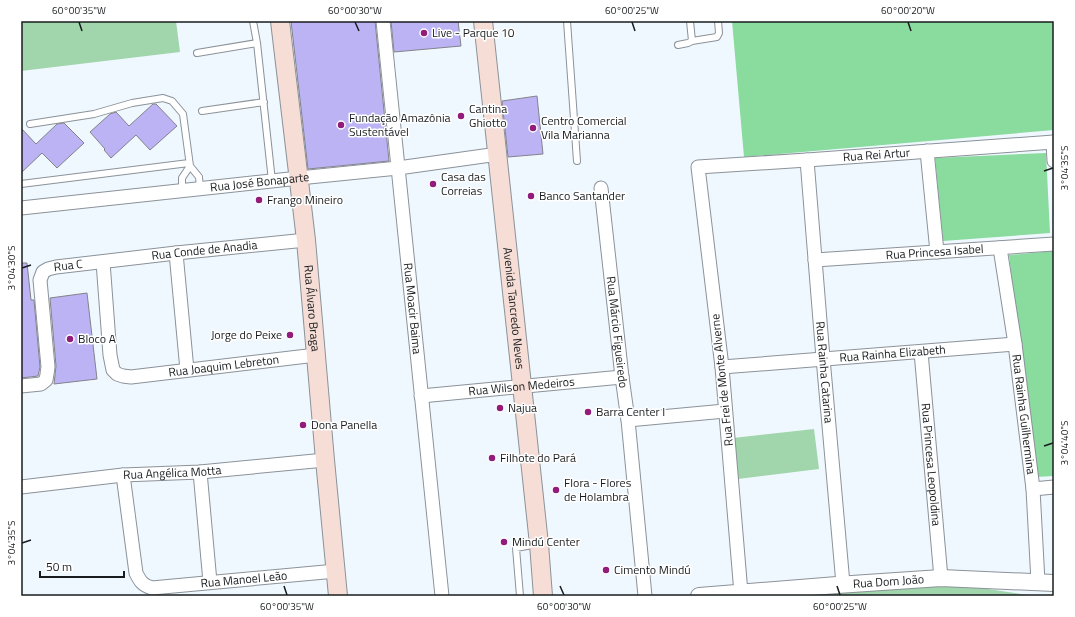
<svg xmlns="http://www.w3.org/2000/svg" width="1075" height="617" font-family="'Titillium Web',sans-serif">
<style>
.green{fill:#a1d5ac}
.forest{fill:#8adb9e}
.building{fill:#bcb3f5;stroke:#83828a}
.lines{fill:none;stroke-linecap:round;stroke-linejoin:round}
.service-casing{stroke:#8b9299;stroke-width:8}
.minor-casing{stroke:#8b9299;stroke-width:15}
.tertiary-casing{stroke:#8b9299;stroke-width:18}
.secondary-casing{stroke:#8b9299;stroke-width:20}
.service{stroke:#fff;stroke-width:6}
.minor{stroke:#fff;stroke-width:13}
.tertiary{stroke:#fff;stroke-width:16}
.secondary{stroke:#f6ddd5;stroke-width:18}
.ticks{fill:none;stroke:#191c1e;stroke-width:1.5}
.poi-dot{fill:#921c7a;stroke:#fff;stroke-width:1.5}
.labels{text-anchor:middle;stroke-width:3;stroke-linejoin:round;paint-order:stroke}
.poi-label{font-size:12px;fill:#191c1e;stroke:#fff;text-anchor:start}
.street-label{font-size:12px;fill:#191c1e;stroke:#fff}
.neatline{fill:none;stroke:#191c1e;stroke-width:1.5}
.ticks-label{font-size:10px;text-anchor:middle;fill:#191c1e}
</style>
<rect width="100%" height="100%" fill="#f0f8ff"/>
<!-- green -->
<path class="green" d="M21,21H176L180,52L21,71Z
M814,429L819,469L738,479L733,438Z
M941,582L1034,596H781Z"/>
<!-- forest -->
<path class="forest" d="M732,21H1054V130L744,157Z
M1046,153L1050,233L943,241L935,158Z
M1054,251V476L1035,477L1009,255Z"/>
<!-- building -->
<path class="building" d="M291,21H375L389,161L308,169Z
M391,21H458L461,46L394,52Z
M537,96L543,154L508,157L502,101Z
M153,104H156L177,126L150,150L136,135L111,158L104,150L105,149L90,132L110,114L116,112L129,126Z
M64,123L84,143L57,168L42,153L21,173V128L36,144L57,124Z
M21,263H27L31,300H34L40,367L38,376L21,378Z
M87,293L97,379L54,384L56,366L50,298Z"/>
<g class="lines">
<defs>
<path id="service" d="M253,21L257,43L272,181
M567,21L577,161
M690,21L692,41
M678,45L688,43L692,41L717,37L719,33L718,21
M197,53L257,43
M202,111L264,102
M30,124L94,114L132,103L163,98L172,101L183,114L190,166L199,177L200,188
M21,184L189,163
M182,190V178L190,166
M520,596L516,548L538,544"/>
<g id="minor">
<path id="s1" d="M383,21L442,596"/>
<path d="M1053,142L1054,161"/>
<path d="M927,151L937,252"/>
<path id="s2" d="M807,160L823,358L843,584"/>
<path id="s3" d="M601,188L622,377L628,420L645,596"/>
<path id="s4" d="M21,208L299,178L398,168L498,154"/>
<path id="s5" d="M1000,248L1015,344L1033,489L1038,582"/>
<path d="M176,253L187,370"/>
<path id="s6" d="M815,260L1054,244"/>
<path id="s7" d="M103,262L110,355L113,370L117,374L123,376L131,377L316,355"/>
<path id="s8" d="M921,352L941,578"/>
<path id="s9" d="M722,367L1015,344"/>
<path id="s10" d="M21,386L41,384L46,380L47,374L48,367L40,280L43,272L48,269L56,267L176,253L306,240"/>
<path id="s11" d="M421,396L622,377"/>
<path d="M628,420L725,411"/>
<path d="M200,472L210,582"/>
<path id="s12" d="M123,475L136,573C140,581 142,585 152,588L336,571"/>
<path id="s13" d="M21,487L123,475L200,472L325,460"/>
<path d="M1033,489L1054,487"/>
<path id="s14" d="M741,593L722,367L698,167L807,160L1054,142"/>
</g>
<g id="tertiary">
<path id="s15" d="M699,596L837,585L941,578L1054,583"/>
</g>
<g id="secondary">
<path id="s16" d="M280,21L306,240L325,460L338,596"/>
<path id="s17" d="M483,21L539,544L543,596"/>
</g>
</defs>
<!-- service casing -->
<use href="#service" class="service-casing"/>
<!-- minor casing -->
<use href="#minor" class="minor-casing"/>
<!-- tertiary casing -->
<use href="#tertiary" class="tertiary-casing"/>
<!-- secondary casing -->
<use href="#secondary" class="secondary-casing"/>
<!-- service -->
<use href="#service" class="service"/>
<!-- minor -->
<use href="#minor" class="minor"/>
<!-- tertiary -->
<use href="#tertiary" class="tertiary"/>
<!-- secondary -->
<use href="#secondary" class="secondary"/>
</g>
<!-- ticks -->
<path class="ticks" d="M79,22L82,31M355,22L359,31M632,22L635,31M908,22L911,31M1044,171L1053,168M22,268L31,265M1044,446L1053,443M22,543L31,540M284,586L287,595M560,586L564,595M837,586L840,595"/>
<!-- markers -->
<g class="poi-dot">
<circle cx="424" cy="33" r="4"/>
<circle cx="461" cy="116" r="4"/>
<circle cx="341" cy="125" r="4"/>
<circle cx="533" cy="128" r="4"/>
<circle cx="433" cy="184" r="4"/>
<circle cx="531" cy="196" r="4"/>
<circle cx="259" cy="200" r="4"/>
<circle cx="290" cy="335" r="4"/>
<circle cx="70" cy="339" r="4"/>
<circle cx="500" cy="408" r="4"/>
<circle cx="588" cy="412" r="4"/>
<circle cx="303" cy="425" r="4"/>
<circle cx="492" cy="458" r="4"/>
<circle cx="556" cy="490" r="4"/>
<circle cx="504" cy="542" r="4"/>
<circle cx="606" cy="570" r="4"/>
</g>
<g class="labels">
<!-- poi labels -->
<g class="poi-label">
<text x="432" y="37">Live - Parque 10</text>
<text x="469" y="113">Cantina<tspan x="469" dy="14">Ghiotto</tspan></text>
<text x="349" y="122">Fundação Amazônia<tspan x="349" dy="14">Sustentável</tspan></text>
<text x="541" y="125">Centro Comercial<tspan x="541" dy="14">Vila Marianna</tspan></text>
<text x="441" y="181">Casa das<tspan x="441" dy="14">Correias</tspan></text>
<text x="539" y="200">Banco Santander</text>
<text x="267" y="204">Frango Mineiro</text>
<text x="282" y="339" text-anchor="end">Jorge do Peixe</text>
<text x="78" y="343">Bloco A</text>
<text x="508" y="412">Najua</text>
<text x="596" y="416">Barra Center I</text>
<text x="311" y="429">Dona Panella</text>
<text x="500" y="462">Filhote do Pará</text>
<text x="564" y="487">Flora - Flores<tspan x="564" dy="14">de Holambra</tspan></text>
<text x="512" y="546">Mindú Center</text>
<text x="614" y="574">Cimento Mindú</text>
</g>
<!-- street labels -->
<g class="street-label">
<text dy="4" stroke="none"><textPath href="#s14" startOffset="607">Rua Rei Artur</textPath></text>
<text dy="4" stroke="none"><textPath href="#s4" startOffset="240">Rua José Bonaparte</textPath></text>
<text dy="4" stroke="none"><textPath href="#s10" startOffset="299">Rua Conde de Anadia</textPath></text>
<text dy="4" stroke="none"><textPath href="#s6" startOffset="120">Rua Princesa Isabel</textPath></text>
<text dy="4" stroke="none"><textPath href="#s10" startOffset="162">Rua C</textPath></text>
<text dy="4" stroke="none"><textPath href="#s16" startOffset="289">Rua Álvaro Braga</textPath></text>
<text dy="4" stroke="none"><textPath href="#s17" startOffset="289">Avenida Tancredo Neves</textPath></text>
<text dy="4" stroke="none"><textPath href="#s1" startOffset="289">Rua Moacir Baima</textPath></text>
<text dy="4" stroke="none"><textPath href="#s3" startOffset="145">Rua Márcio Figueiredo</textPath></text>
<text dy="4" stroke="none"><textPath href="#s9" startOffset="171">Rua Rainha Elizabeth</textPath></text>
<text dy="4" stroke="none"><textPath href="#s7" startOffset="222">Rua Joaquim Lebreton</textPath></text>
<text dy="4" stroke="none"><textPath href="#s2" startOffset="213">Rua Rainha Catarina</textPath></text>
<text transform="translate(722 380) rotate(-96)" y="4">Rua Frei de Monte Alverne</text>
<text dy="4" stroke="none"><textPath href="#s11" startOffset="101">Rua Wilson Medeiros</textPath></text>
<text dy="4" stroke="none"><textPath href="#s5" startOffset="168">Rua Rainha Guilhermina</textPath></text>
<text dy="4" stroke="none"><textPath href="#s8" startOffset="113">Rua Princesa Leopoldina</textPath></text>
<text dy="4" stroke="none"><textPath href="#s13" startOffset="152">Rua Angélica Motta</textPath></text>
<text dy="4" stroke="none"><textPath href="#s12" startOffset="214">Rua Manoel Leão</textPath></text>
<text dy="4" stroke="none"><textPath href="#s15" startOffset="190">Rua Dom João</textPath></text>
</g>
</g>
<!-- border -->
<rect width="1075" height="617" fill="none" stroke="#ffffff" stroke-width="44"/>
<!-- scale -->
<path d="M40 571v6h84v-6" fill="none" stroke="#191c1e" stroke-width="2"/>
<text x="46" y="571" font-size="12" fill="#191c1e" stroke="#ffffff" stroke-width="3" paint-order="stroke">50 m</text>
<rect x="22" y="22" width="1031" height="573" class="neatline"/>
<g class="ticks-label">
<text x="79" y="14">60°00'35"W</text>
<text x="355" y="14">60°00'30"W</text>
<text x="632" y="14">60°00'25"W</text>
<text x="908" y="14">60°00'20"W</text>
<text transform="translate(1064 168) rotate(-90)" y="4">3°04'35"S</text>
<text transform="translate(11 268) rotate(-90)" y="4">3°04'30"S</text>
<text transform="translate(1064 443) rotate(-90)" y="4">3°04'40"S</text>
<text transform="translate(11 543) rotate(-90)" y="4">3°04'35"S</text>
<text x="287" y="610">60°00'35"W</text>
<text x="564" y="610">60°00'30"W</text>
<text x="840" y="610">60°00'25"W</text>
</g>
</svg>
